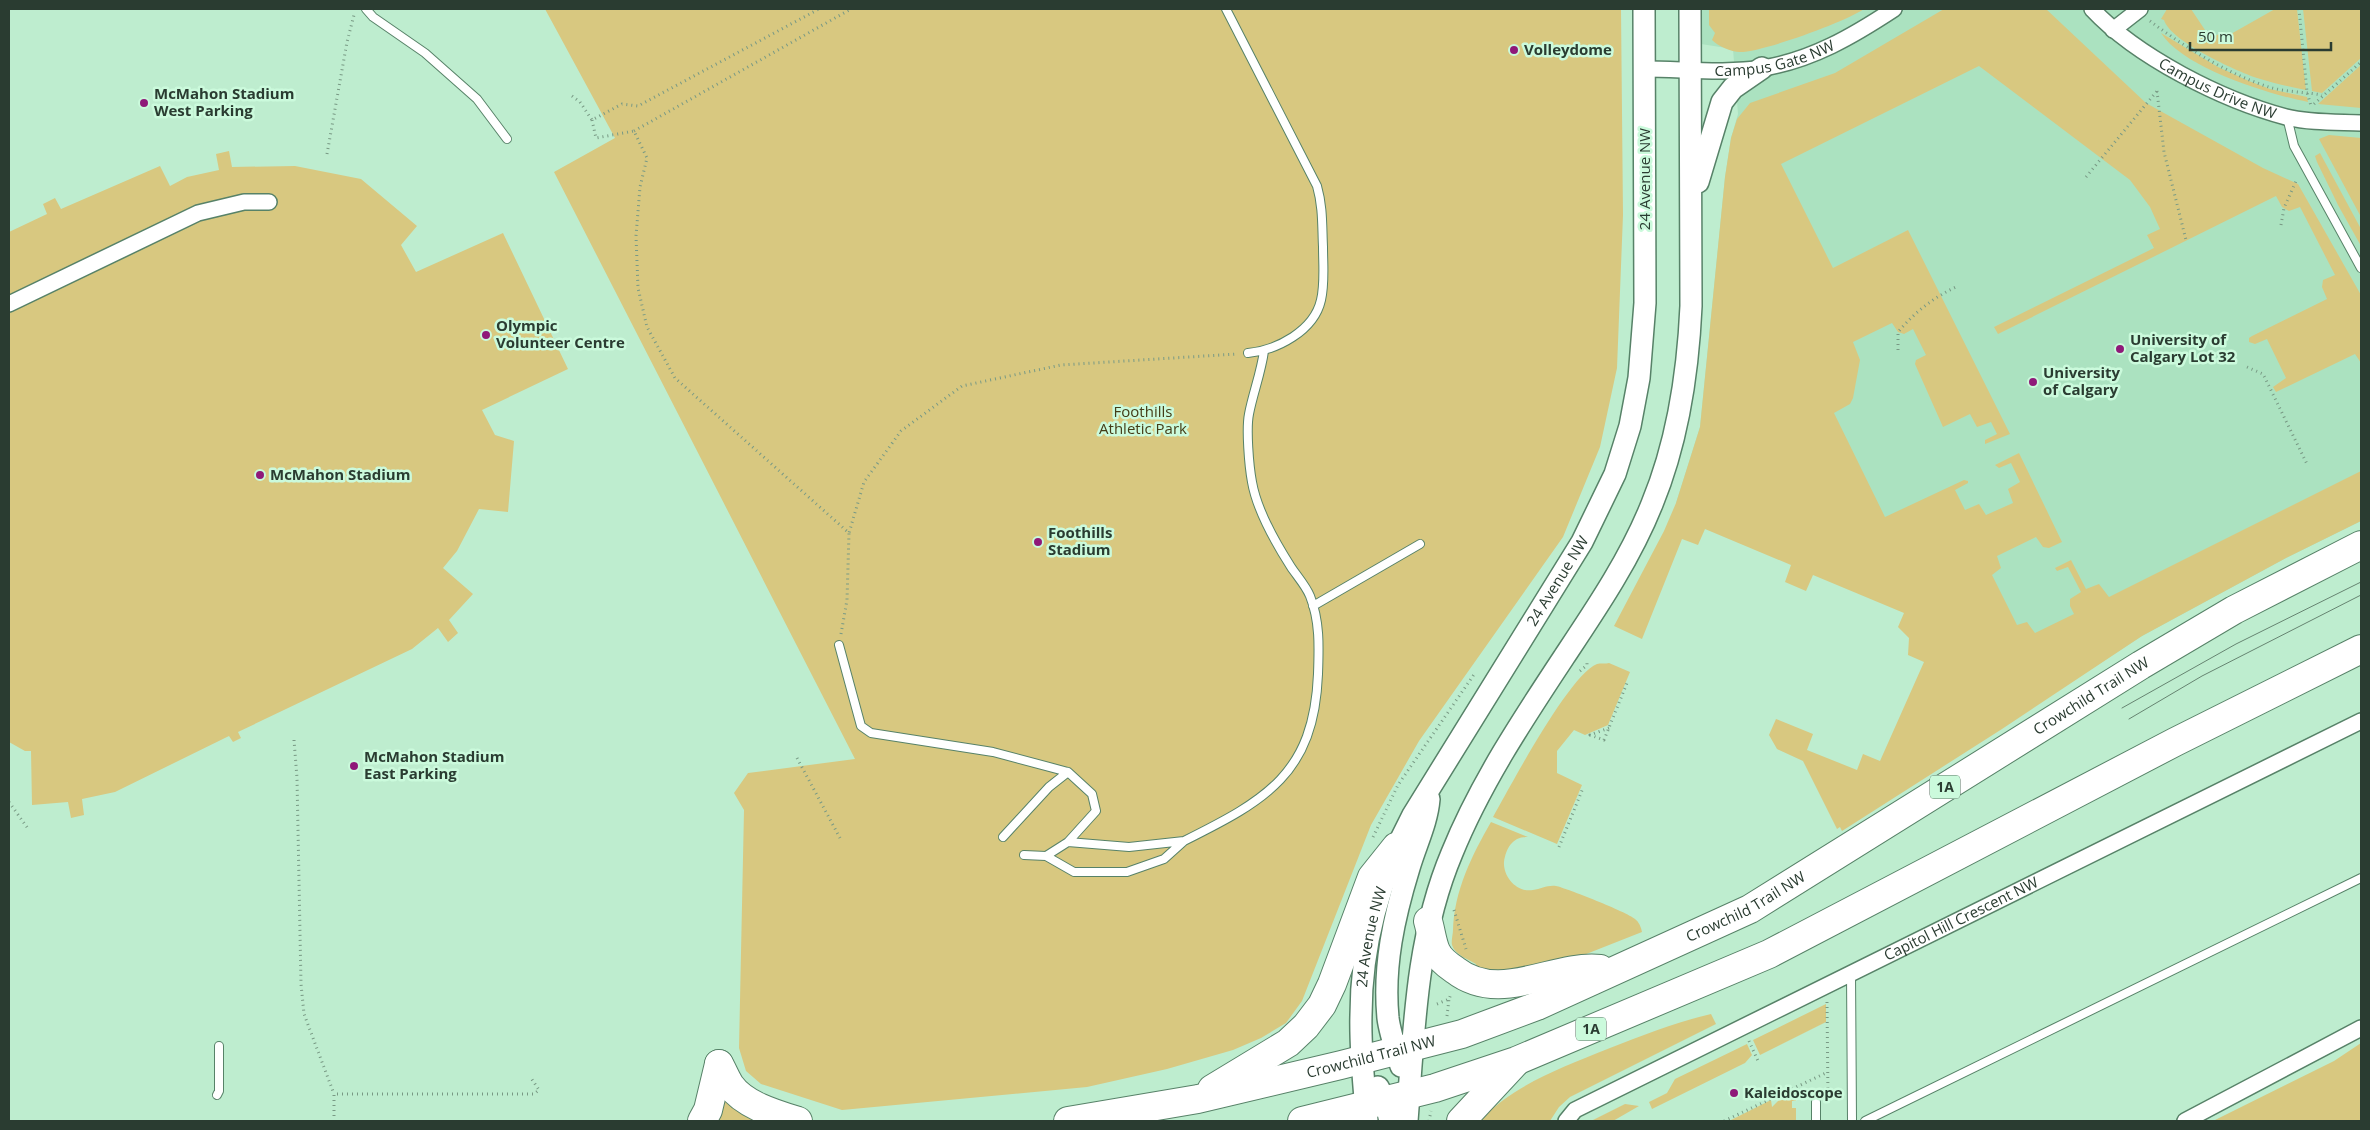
<svg xmlns="http://www.w3.org/2000/svg" width="2370" height="1130" font-family="'Open Sans',sans-serif">
<style>
.built{fill:#abe2c0}
.green{fill:#d8c880}
.lines{fill:none;stroke-linecap:round;stroke-linejoin:round}
.lane-casing{stroke:#578268;stroke-width:10}
.street-casing{stroke:#578268;stroke-width:18}
.secondary-casing{stroke:#578268;stroke-width:24}
.highway-casing{stroke:#578268;stroke-width:30}
.path{stroke:#789984;stroke-width:3;stroke-dasharray:1 4;stroke-linecap:butt}
.lane{stroke:#fff;stroke-width:8}
.street{stroke:#fff;stroke-width:15}
.secondary{stroke:#fff;stroke-width:21}
.highway{stroke:#fff;stroke-width:28}
.tram{stroke:#668471;stroke-width:1}
.poi-dot{fill:#8f1979;stroke:#cbfadc;stroke-width:2}
.labels{text-anchor:middle;stroke-width:5;stroke-linejoin:round;paint-order:stroke}
.shield{fill:#cbfadc;stroke:#5a7564;stroke-width:1}
.shield-label{font-size:14px;font-weight:bold;fill:#2a3c31}
.poi-label{font-size:15px;font-weight:bold;fill:#2a3c31;stroke:#cbfadc;text-anchor:start}
.street-label{font-size:15px;fill:#2a3c31;stroke:#cbfadc}
.park-label{font-size:15px;fill:#443c17;stroke:#cbfadc}
</style>
<rect width="100%" height="100%" fill="#beedcf"/>
<!-- built -->
<path class="built" d="M1700,9H2361V521L2286,558L2142,636L2073,681L1923,609L1676,503L1700,427L1725,177L1731,138L1738,114L1733,49L1701,44Z"/>
<!-- green -->
<path class="green" d="M545,9H1621L1623,215L1617,368L1600,447L1563,537L1419,741L1371,825L1302,1001L1286,1023L1261,1038L1233,1050L1167,1069L1087,1087L842,1110L761,1084L746,1071L739,1048L744,810L734,793L748,773L855,759L554,172L615,138Z
M1709,9H1864C1845,22 1763,52 1740,52C1731,52 1718,46 1712,40L1715,33L1709,25Z
M1944,9H2046L2146,103L2263,168L2298,184L2361,295V363L2355,354L2276,392L2273,387L2286,378L2267,339L2255,344L2249,342V338L2252,336L2327,299L2322,287L2323,280L2335,275L2300,207L2289,211L2282,207L2276,196L1998,334L1994,327L2154,248L2147,235L2160,229L2150,207L2130,180L1979,66L1781,164L1833,268L1908,230L2010,434L1985,444V440L1997,434L1991,422L1977,427L1970,414L1943,427L1915,364L1916,360L1926,355L1913,329L1904,334L1898,332L1892,323L1853,342L1860,360L1853,398L1850,404L1834,413L1885,517L1964,480L1968,481V483L1955,490L1965,510L1979,504L1986,515L2013,503L2008,489L2020,482L2011,463L1999,468L1995,465L2019,453L2062,542L2049,548L2043,547L2036,537L1997,556L2001,568L1992,575L2017,625L2027,622L2035,633L2074,614L2070,606V599L2081,592L2068,567L2057,571L2055,568L2071,560L2086,589L2099,584L2109,597L2361,471V521L2286,558L2142,636L2002,729L1842,831L1840,827L1837,829L1803,761L1777,749L1769,735L1776,719L1813,734L1807,750L1857,770L1863,754L1880,761L1924,662L1908,655L1909,638L1898,627L1904,613L1813,575L1806,591L1785,582L1791,565L1705,529L1698,545L1682,539L1642,639L1614,626L1664,531L1676,503L1700,427L1725,177L1731,138L1737,119L1750,103L1835,73Z
M2167,9H2191L2207,33L2215,36L2219,34L2222,39L2275,9H2297L2306,90C2290,87 2273,83 2257,78C2236,71 2170,41 2164,20L2161,19Z
M2303,9H2361V58L2322,93L2312,91Z
M2161,33L2218,67L2249,81L2270,89L2307,97L2308,102C2268,94 2183,68 2161,33Z
M2361,65V108L2318,104Z
M2329,135L2361,138V217L2319,139Z
M229,151L232,167L295,166L361,179L417,226L401,245L416,272L503,233L568,369L482,410L495,435L514,441L508,512L479,509L457,551L443,568L473,594L449,620L458,633L448,642L438,628L412,649L238,732L241,738L233,742L229,736L115,792L82,799L84,815L71,818L68,802L32,805L31,751H25L9,742V232L47,214L43,204L55,198L61,209L160,166L170,186L187,177L219,170L216,154Z
M2320,153L2361,229V246L2338,205L2317,162L2315,156Z
M1609,663L1630,672L1608,725L1585,735L1574,730L1557,751V773L1582,785L1557,844L1493,817C1510,787 1569,675 1597,664C1600,663 1606,664 1609,663Z
M1491,822L1528,837C1513,836 1506,848 1504,862C1503,877 1517,893 1533,890C1541,889 1547,885 1556,886C1566,888 1627,912 1635,919C1639,922 1641,927 1642,932L1533,975L1477,973L1476,964C1468,959 1455,955 1452,945C1451,941 1453,934 1453,930C1454,891 1472,855 1491,822Z
M1826,1004V1022L1760,1055L1753,1040Z
M1711,1014L1716,1024L1570,1097L1559,1107L1550,1121H1478C1520,1082 1558,1069 1610,1048C1644,1035 1676,1022 1711,1014Z
M2361,1043V1121H2213L2334,1061Z
M1747,1044L1752,1055L1745,1063L1652,1109L1649,1102L1667,1093L1675,1079Z
M1795,1088L1796,1101H1792V1108H1796V1121H1729L1771,1100L1772,1107L1779,1100L1780,1096Z
M724,1094L779,1121H717Z
M1625,1104L1639,1106L1613,1121H1591Z"/>
<g class="lines">
<defs>
<path id="lane" d="M366,9L373,17L425,53L477,99L507,139
M1226,9L1317,186C1323,207 1322,226 1323,247C1323,265 1325,283 1321,300C1314,331 1277,350 1248,353
M2287,117L2294,146L2361,268
M1313,606L1420,544
M839,645L861,726L871,733L993,752L1068,772L1092,794L1096,811L1068,842
M1003,837L1049,787L1068,772
M1184,841C1266,800 1314,774 1318,674C1319,647 1320,621 1310,596C1306,586 1297,576 1291,567C1275,542 1257,511 1252,482C1249,466 1246,429 1249,414C1253,393 1261,373 1264,351
M1024,855L1046,856L1068,842L1129,847L1184,841L1164,859L1127,872H1074L1046,856
M1851,972L1852,1121
M217,1095L219,1091V1046
M1816,1102V1121
M1865,1121L2361,878"/>
<g id="street">
<path id="s1" d="M2092,9C2137,57 2222,100 2286,117C2310,123 2337,122 2361,123"/>
<path d="M2113,30L2140,9"/>
<path id="s2" d="M1645,69C1683,69 1725,74 1763,68C1812,60 1853,36 1894,9"/>
<path d="M9,304L198,213L244,202H269"/>
<path id="s3" d="M1566,1121L1575,1110L2361,721"/>
<path d="M2185,1121L2361,1028"/>
</g>
<g id="secondary">
<path d="M1698,182L1722,102L1733,88L1762,68"/>
<path d="M1401,1066C1396,1050 1390,1034 1388,1018C1383,966 1394,917 1409,868C1416,844 1427,823 1429,799"/>
<path d="M1378,1087L1385,1100L1390,1121"/>
<path id="s4" d="M1367,1121C1364,1086 1360,1050 1361,1015C1361,944 1380,877 1413,815L1582,542L1615,474L1630,426L1639,378L1645,303L1644,9"/>
<path d="M1407,1121C1414,1030 1416,938 1452,853C1480,784 1523,719 1564,657C1596,609 1630,559 1652,504C1678,441 1688,374 1691,306L1690,9"/>
</g>
<g id="highway">
<path d="M1428,921C1431,931 1432,942 1436,951C1439,958 1449,966 1455,970C1500,1005 1552,964 1600,969"/>
<path d="M719,1064C723,1071 726,1079 730,1085C744,1105 775,1114 798,1121"/>
<path d="M1212,1089L1288,1043L1306,1026L1322,1005L1332,984L1372,877L1396,847"/>
<path d="M702,1121L708,1110L719,1064"/>
<path id="s5" d="M1068,1121L1198,1099L1341,1065L1462,1034L1537,1006L1750,909L2141,665L2234,610L2361,545"/>
<path d="M1302,1121L1435,1088L1516,1061L1769,954L2175,742L2361,649"/>
<path d="M1461,1121L1516,1062"/>
</g>
</defs>
<!-- lane casing -->
<use href="#lane" class="lane-casing"/>
<!-- street casing -->
<use href="#street" class="street-casing"/>
<!-- secondary casing -->
<use href="#secondary" class="secondary-casing"/>
<!-- highway casing -->
<use href="#highway" class="highway-casing"/>
<!-- path -->
<path class="path" d="M2299,9L2307,92L2311,106
M2150,21C2186,48 2229,75 2272,88C2288,92 2305,92 2322,95
M2157,91L2164,152L2186,240
M572,96L580,102L592,120L622,104L638,106L819,9
M2314,104L2361,62
M592,120L596,138L634,131L647,158L640,187L636,236L638,288L647,327L675,378L849,533L864,482L901,431L962,386L1061,365L1237,354
M634,131L851,9
M327,154L347,42L354,15
M2086,177L2157,91
M2281,225L2284,208L2296,181
M1898,350V332C1915,312 1934,297 1958,286
M2247,367L2263,374L2307,464
M841,634L847,600L849,533
M1580,671L1587,665V660
M1609,728L1590,735L1604,740L1627,683
M294,740L297,778L301,984L304,1014L334,1094
M797,758L840,838
M9,802L29,830
M1373,837L1398,785L1475,673
M1559,847L1583,788
M1454,910L1466,949
M1827,1002L1828,1098
M1437,1004L1449,999L1451,994
M1447,1016L1449,999
M1749,1041L1758,1061
M334,1121V1094H534L539,1090L531,1078
M1429,1121L1431,1111
M1724,1121L1828,1072"/>
<!-- lane -->
<use href="#lane" class="lane"/>
<!-- street -->
<use href="#street" class="street"/>
<!-- secondary -->
<use href="#secondary" class="secondary"/>
<!-- highway -->
<use href="#highway" class="highway"/>
<!-- tram -->
<path class="tram" d="M2122,708L2236,644L2361,582
M2129,719L2202,676L2361,595"/>
</g>
<!-- markers -->
<g class="poi-dot">
<circle cx="1514" cy="50" r="5"/>
<circle cx="144" cy="103" r="5"/>
<circle cx="486" cy="335" r="5"/>
<circle cx="2120" cy="349" r="5"/>
<circle cx="2033" cy="382" r="5"/>
<circle cx="260" cy="475" r="5"/>
<circle cx="1038" cy="542" r="5"/>
<circle cx="354" cy="766" r="5"/>
<circle cx="1734" cy="1093" r="5"/>
</g>
<g class="labels">
<!-- shield labels -->
<g class="shield">
<rect x="1930" y="775.5" width="30" height="23" rx="4"/>
<rect x="1576" y="1017.5" width="30" height="23" rx="4"/>
</g>
<g class="shield-label">
<text x="1945" y="792">1A</text>
<text x="1591" y="1034">1A</text>
</g>
<!-- poi labels -->
<g class="poi-label">
<text x="1524" y="55">Volleydome</text>
<text x="154" y="99">McMahon Stadium<tspan x="154" dy="17">West Parking</tspan></text>
<text x="496" y="331">Olympic<tspan x="496" dy="17">Volunteer Centre</tspan></text>
<text x="2130" y="345">University of<tspan x="2130" dy="17">Calgary Lot 32</tspan></text>
<text x="2043" y="378">University<tspan x="2043" dy="17">of Calgary</tspan></text>
<text x="270" y="480">McMahon Stadium</text>
<text x="1048" y="538">Foothills<tspan x="1048" dy="17">Stadium</tspan></text>
<text x="364" y="762">McMahon Stadium<tspan x="364" dy="17">East Parking</tspan></text>
<text x="1744" y="1098">Kaleidoscope</text>
</g>
<!-- street labels -->
<g class="street-label">
<text dy="5" stroke="none"><textPath href="#s2" startOffset="131">Campus Gate NW</textPath></text>
<text dy="5" stroke="none"><textPath href="#s1" startOffset="150">Campus Drive NW</textPath></text>
<text transform="translate(1645 179) rotate(-90)" y="5">24 Avenue NW</text>
<text dy="5" stroke="none"><textPath href="#s4" startOffset="590">24 Avenue NW</textPath></text>
<text dy="5" stroke="none"><textPath href="#s5" startOffset="1120">Crowchild Trail NW</textPath></text>
<text dy="5" stroke="none"><textPath href="#s5" startOffset="715">Crowchild Trail NW</textPath></text>
<text dy="5" stroke="none"><textPath href="#s3" startOffset="445">Capitol Hill Crescent NW</textPath></text>
<text dy="5" stroke="none"><textPath href="#s4" startOffset="185">24 Avenue NW</textPath></text>
<text dy="5" stroke="none"><textPath href="#s5" startOffset="310">Crowchild Trail NW</textPath></text>
</g>
<!-- park labels -->
<g class="park-label">
<text x="1143" y="417">Foothills<tspan x="1143" dy="17">Athletic Park</tspan></text>
</g>
</g>
<!-- border -->
<rect width="2370" height="1130" fill="none" stroke="#2a3c31" stroke-width="20"/>
<!-- scale -->
<path d="M2190 42v8h141v-8" fill="none" stroke="#2a3c31" stroke-width="2.5"/>
<text x="2198" y="42" font-size="15" fill="#2a3c31" stroke="#cbfadc" stroke-width="4" paint-order="stroke">50 m</text>
</svg>
